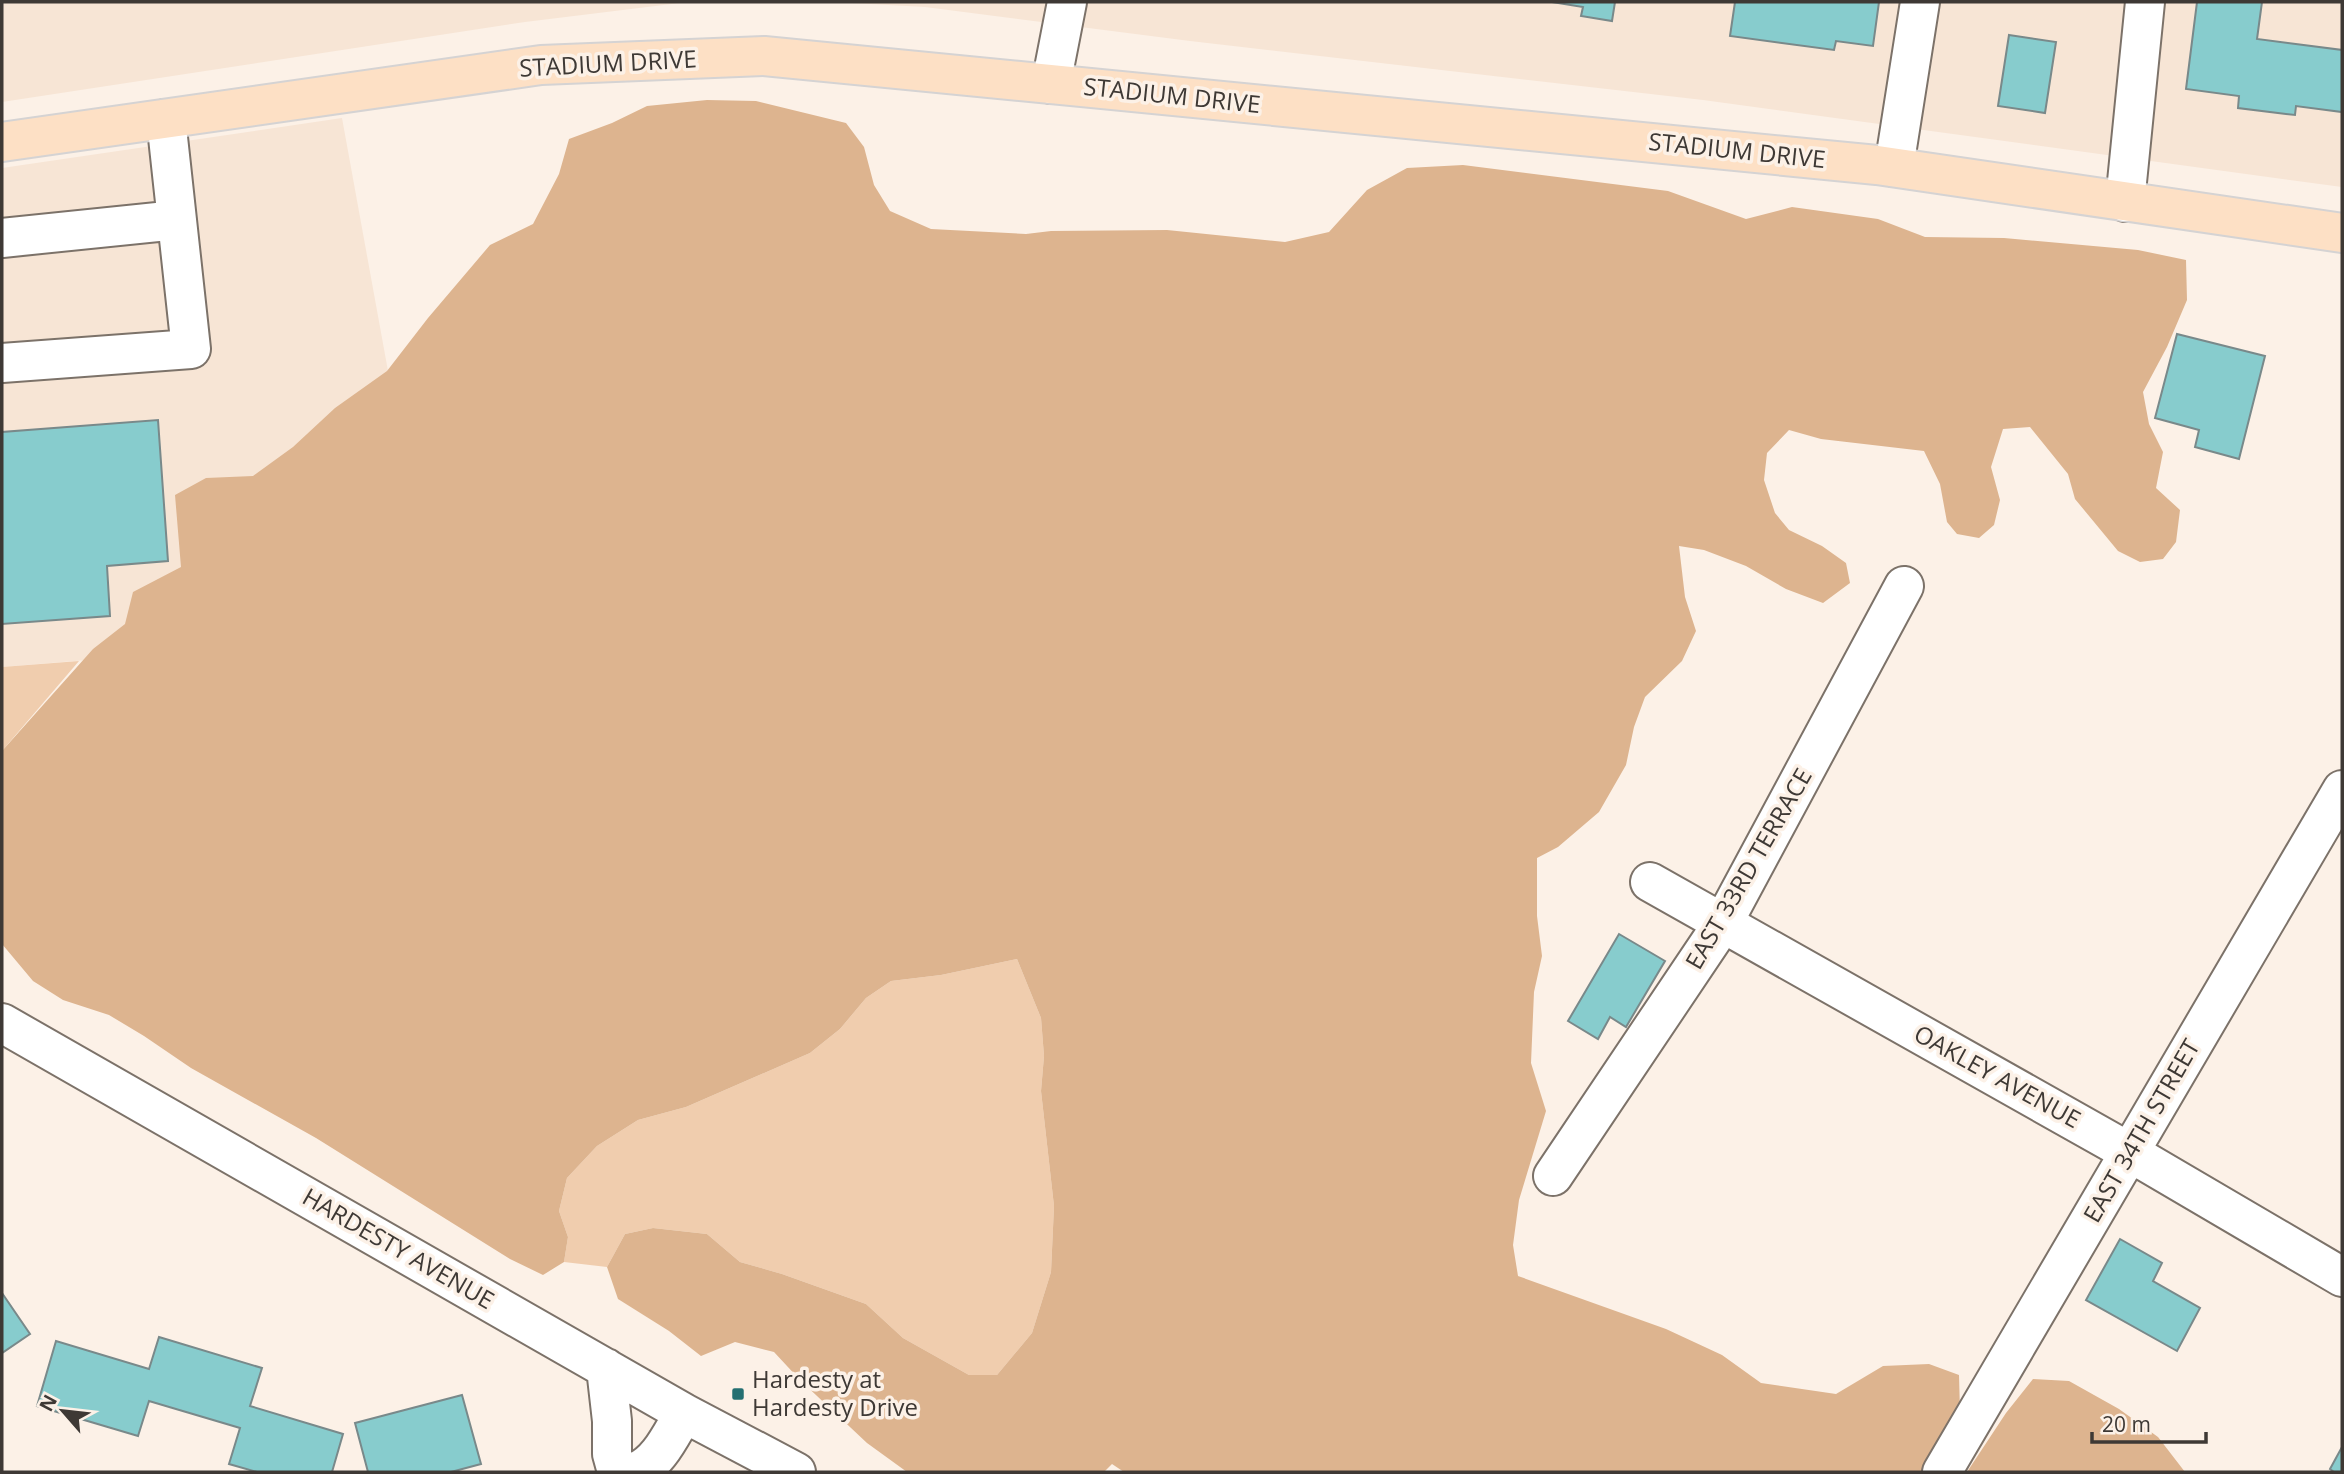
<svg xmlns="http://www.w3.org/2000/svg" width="2344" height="1474" font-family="'Open Sans',sans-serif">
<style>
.built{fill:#f7e5d5}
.green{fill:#f0cdae}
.forest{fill:#ddb48f}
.building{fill:#87cccd;stroke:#79898a;stroke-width:2}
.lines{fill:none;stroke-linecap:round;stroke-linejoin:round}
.minor-casing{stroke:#7c7269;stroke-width:42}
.major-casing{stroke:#d5d3d3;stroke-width:42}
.minor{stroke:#fff;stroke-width:38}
.major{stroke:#fde0c5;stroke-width:38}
.poi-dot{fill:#246f71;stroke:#fcf1e7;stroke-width:2.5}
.labels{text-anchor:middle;stroke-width:7;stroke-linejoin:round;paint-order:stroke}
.street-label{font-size:24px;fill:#3e3935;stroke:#fcf1e7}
.poi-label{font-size:24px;fill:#3e3935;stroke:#fcf1e7;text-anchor:start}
</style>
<rect width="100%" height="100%" fill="#fcf1e7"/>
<!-- built -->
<path class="built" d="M2,2H688L525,22L2,102Z
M833,2H2342V187L1703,100L1190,41L925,7Z
M342,118L416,525L148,655L2,667V168Z"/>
<!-- green -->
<path class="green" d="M79,661L2,751V667Z
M1017,959L1041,1018L1044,1056L1041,1091L1054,1206L1051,1272L1032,1333L997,1375H969L903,1338L866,1304L782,1274L740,1262L707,1234L653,1228L625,1234L607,1267L564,1262L568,1237L559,1211L567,1178L597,1146L638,1120L686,1107L810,1053L840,1029L866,998L891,981L941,975Z"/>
<!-- forest -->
<path class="forest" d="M707,100L756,101L846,123L864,147L874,185L890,211L931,229L1026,234L1051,231L1167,230L1285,242L1329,232L1367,190L1407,168L1463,165L1668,191L1746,219L1792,207L1878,219L1925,237L2004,238L2138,250L2186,260L2187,300L2167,347L2143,392L2149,424L2163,452L2156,488L2180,510L2176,542L2163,559L2140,562L2118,551L2075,499L2068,474L2030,427L2003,429L1991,467L2000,500L1994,525L1979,538L1957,534L1947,522L1940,484L1924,451L1821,439L1789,430L1767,453L1764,480L1775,513L1789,530L1822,546L1846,563L1850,583L1823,603L1786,589L1746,566L1704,550L1679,546L1685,597L1696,631L1682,661L1645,697L1634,727L1626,765L1599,812L1558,847L1537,858V916L1542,956L1534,992L1531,1063L1546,1111L1519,1200L1513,1245L1518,1276L1666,1329L1722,1355L1761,1383L1836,1394L1883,1366L1929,1364L1959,1375L1960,1412L1922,1472H1124L1112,1464L1104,1472H907L867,1443L800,1380L774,1352L735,1342L701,1356L669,1331L618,1299L607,1267L625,1234L653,1228L707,1234L740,1262L782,1274L866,1304L903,1338L969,1375H997L1032,1333L1051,1272L1054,1206L1041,1091L1044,1056L1041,1018L1017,959L941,975L891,981L866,998L840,1029L810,1053L686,1107L638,1120L597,1146L567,1178L559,1211L568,1237L564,1262L543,1275L510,1259L316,1138L191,1068L144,1036L109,1015L63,1000L33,981L2,944V751L93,649L125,624L133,592L181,567L175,495L206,478L253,476L293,447L335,408L387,371L428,318L490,245L533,224L559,174L569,139L612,123L647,106Z
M2033,1379L2069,1381L2119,1409L2158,1437L2185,1472H1967L2006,1413Z"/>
<!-- building -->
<path class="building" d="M1552,2H1615L1612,21L1581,16L1583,7Z
M1735,2H1879L1873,46L1836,41L1834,50L1730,36Z
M2197,2H2262L2257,39L2342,50V112L2296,106L2295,115L2238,108L2239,96L2186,89Z
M2009,35L2056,42L2045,113L1998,106Z
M2177,334L2265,356L2239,459L2195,447L2199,430L2155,418Z
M158,420L168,561L107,566L110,616L2,624V432Z
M1619,934L1665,961L1626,1027L1610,1017L1598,1039L1568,1021Z
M2120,1239L2162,1263L2153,1281L2200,1308L2177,1351L2086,1300Z
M2,1293L30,1334L2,1353Z
M159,1337L262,1368L250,1406L343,1434L332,1472H257L229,1464L240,1428L149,1401L138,1436L37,1406L56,1341L149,1369Z
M462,1395L481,1464L451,1472H368L355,1423Z
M2342,1447V1472H2334L2330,1469Z"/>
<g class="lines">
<defs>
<path id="minor" d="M1051,84L1067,2
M1894,167L1920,2
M2125,202L2145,2
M2,238L177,220
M2,363L191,349L166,119
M1650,882L2129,1152L2342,1277
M2,1023L684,1413L796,1472
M1553,1176L1723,923L1904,586
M606,1368L612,1421V1454L617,1472
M635,1472C659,1463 671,1434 684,1413
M1942,1472L2342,790"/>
<path id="major" d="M2,142L541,65L764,56L1877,165L2342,233"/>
</defs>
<!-- minor casing -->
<use href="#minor" class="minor-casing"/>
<!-- major casing -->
<use href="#major" class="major-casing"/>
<!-- minor -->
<use href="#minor" class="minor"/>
<!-- major -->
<use href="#major" class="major"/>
</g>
<!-- markers -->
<rect class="poi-dot" x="731" y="1387" width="14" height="14" rx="3.5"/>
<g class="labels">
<!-- street labels -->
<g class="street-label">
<text transform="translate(608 64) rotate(-3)" y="8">STADIUM DRIVE</text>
<text transform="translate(1172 96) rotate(6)" y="8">STADIUM DRIVE</text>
<text transform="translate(1737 151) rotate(6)" y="8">STADIUM DRIVE</text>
<text transform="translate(1749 869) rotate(-60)" y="8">EAST 33RD TERRACE</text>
<text transform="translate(1997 1077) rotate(29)" y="8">OAKLEY AVENUE</text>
<text transform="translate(2142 1131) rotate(-60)" y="8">EAST 34TH STREET</text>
<text transform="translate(398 1249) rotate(30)" y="8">HARDESTY AVENUE</text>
</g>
<!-- poi labels -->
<g class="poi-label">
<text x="752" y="1388">Hardesty at<tspan x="752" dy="28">Hardesty Drive</tspan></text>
</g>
</g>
<!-- border -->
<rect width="2344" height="1474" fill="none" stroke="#3e3935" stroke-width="7"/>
<!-- north arrow -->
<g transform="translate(63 1411) rotate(298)" stroke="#fcf1e7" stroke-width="5" paint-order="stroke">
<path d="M0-5L12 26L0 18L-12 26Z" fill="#3e3935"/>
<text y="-10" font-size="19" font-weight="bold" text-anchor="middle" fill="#3e3935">N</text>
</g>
<!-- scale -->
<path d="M2092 1432v10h114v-10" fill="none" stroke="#3e3935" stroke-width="3.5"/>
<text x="2102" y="1432" font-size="21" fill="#3e3935" stroke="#fcf1e7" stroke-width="5" paint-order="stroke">20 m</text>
</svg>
